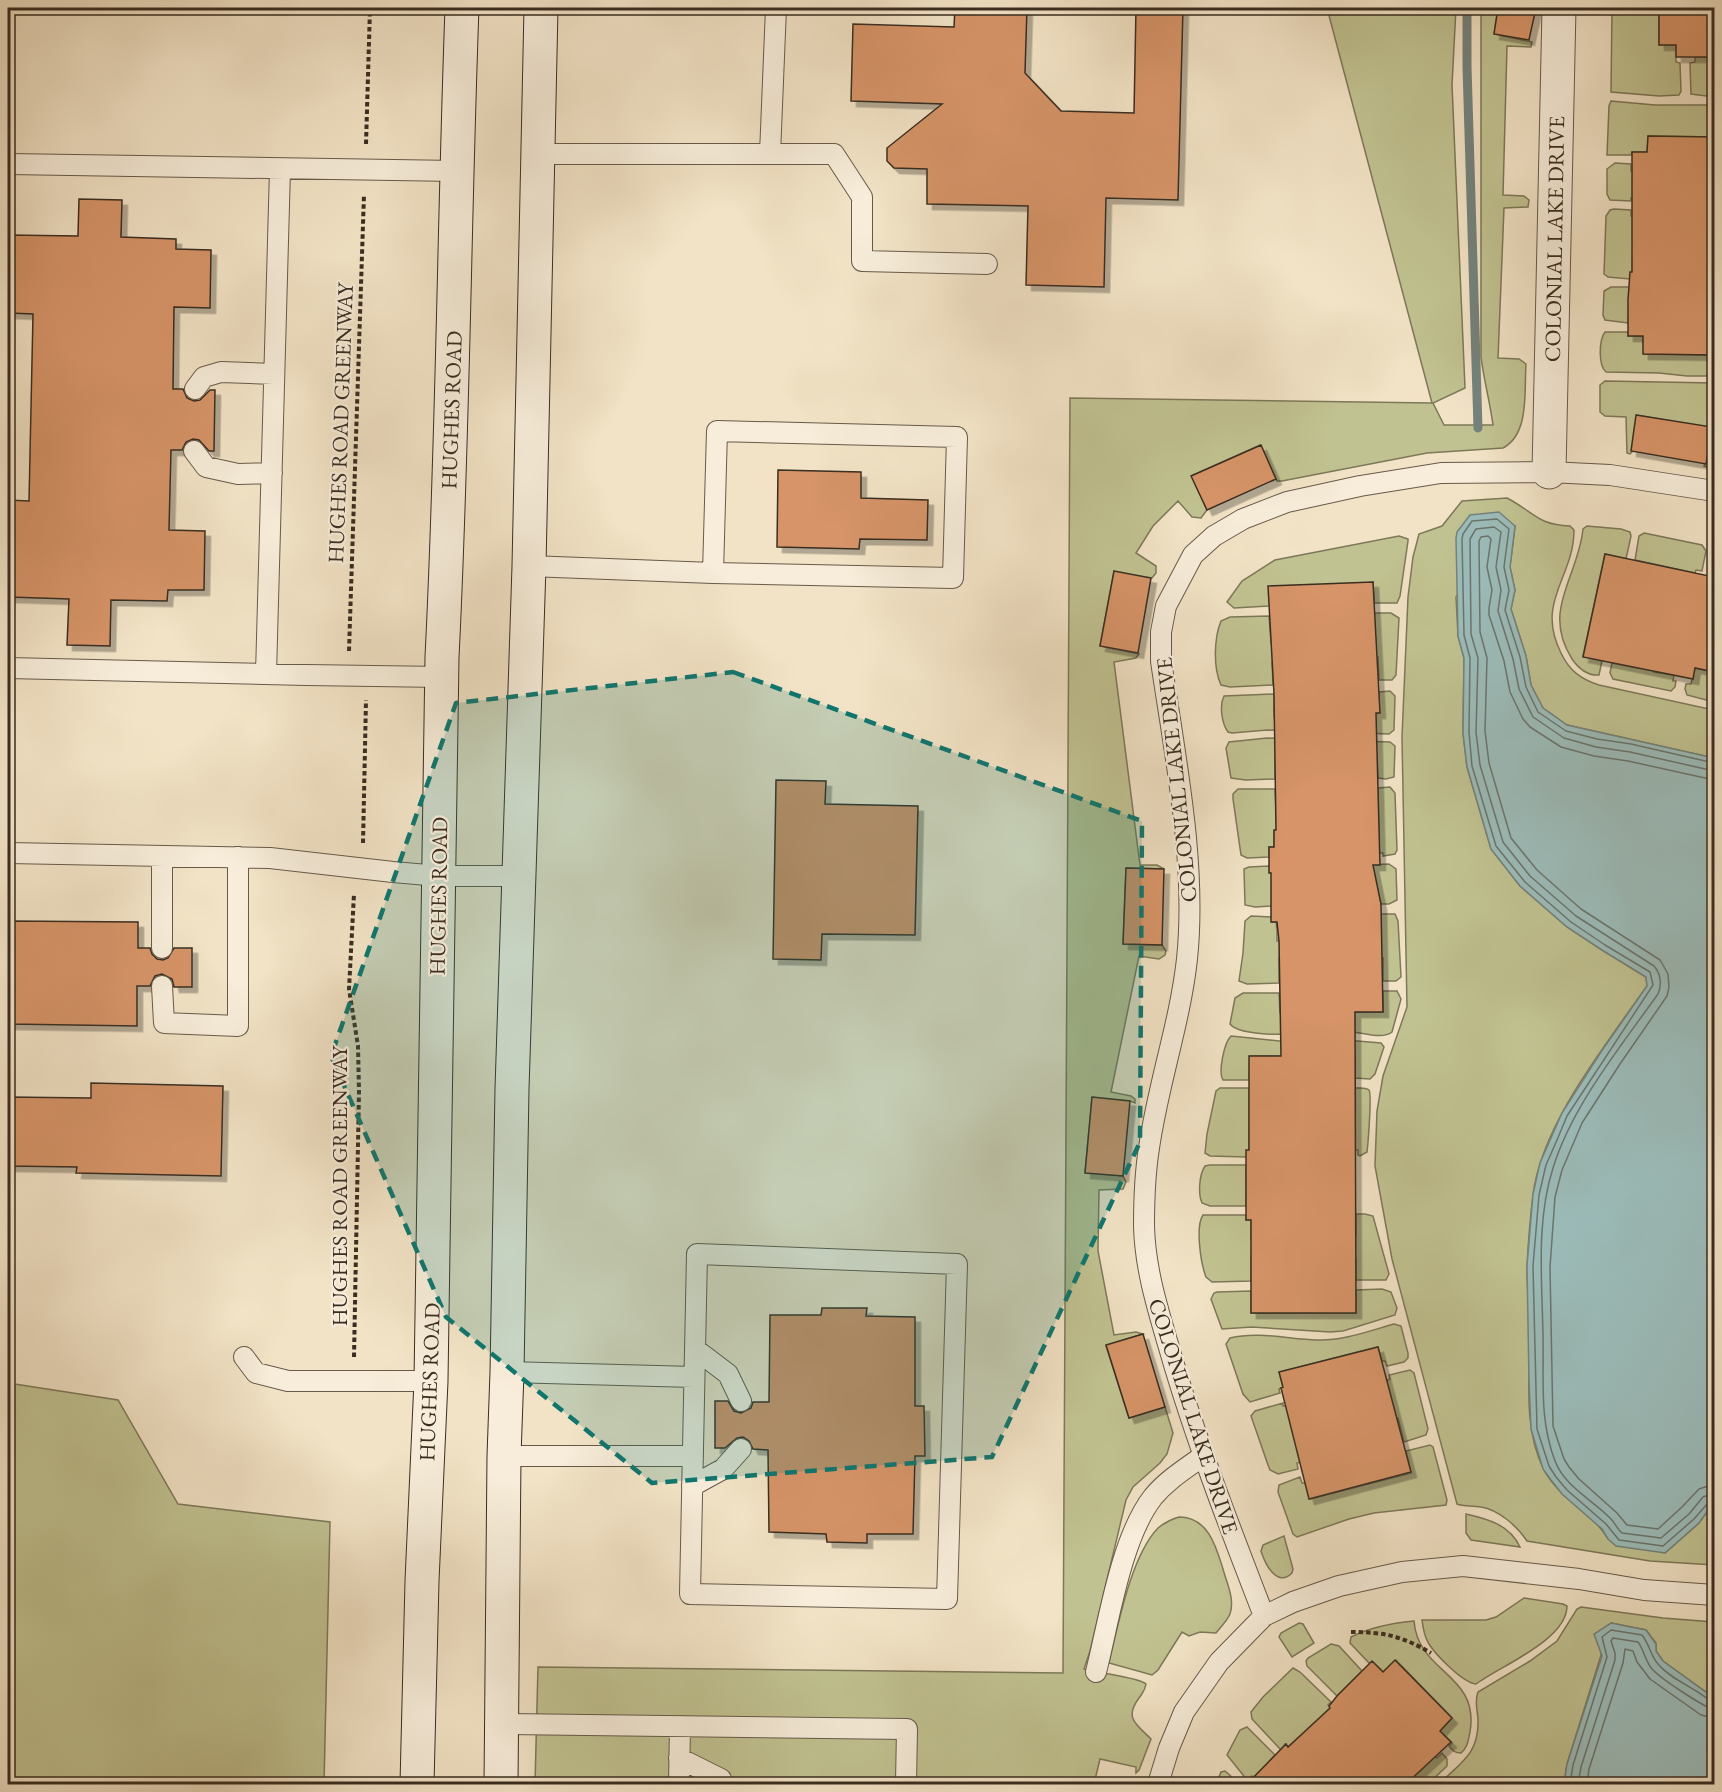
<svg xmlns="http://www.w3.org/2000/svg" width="1722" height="1792" font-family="'EB Garamond',serif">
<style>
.green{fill:#c1c291;stroke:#7d7859;stroke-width:1.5}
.water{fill:#9cbdbb;stroke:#74837d;stroke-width:1.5}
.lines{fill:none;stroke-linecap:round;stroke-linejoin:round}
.shore{stroke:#6a756e;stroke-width:1.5}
.stream{stroke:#74837d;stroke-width:9}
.building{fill:#d69468;stroke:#392d21;stroke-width:1.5;filter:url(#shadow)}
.lane-casing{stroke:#675a4a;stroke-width:22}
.street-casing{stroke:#675a4a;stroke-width:35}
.secondary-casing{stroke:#392d21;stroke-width:35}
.path{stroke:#392d21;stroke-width:4;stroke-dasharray:4.5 3;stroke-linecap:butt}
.lane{stroke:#f7edda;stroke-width:20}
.street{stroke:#f7edda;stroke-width:33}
.secondary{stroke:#f7edda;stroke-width:33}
.marked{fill:#0f766e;fill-opacity:0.2;stroke:#0f766e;stroke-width:4.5;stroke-dasharray:12 8;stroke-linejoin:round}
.labels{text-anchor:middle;stroke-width:4.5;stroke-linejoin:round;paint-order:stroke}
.street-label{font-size:22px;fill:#392d21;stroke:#f7edda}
</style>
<defs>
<filter id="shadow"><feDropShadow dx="5.5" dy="5.5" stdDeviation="0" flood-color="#0004"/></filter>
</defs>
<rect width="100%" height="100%" fill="#f2e3c6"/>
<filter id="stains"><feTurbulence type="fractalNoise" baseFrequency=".00333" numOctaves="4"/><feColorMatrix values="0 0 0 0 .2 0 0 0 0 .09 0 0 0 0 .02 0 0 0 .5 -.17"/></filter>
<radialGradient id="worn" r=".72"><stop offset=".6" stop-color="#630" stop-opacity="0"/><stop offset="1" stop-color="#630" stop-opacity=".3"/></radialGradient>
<!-- green -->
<path class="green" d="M1327,8H1456L1452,85L1465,388L1433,403L1444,425H1493C1490,402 1484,381 1481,357V8H1498L1494,34L1532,42L1531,47L1507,46L1503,195L1524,196L1529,200L1528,207L1504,208L1498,358L1519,359L1526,364C1524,390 1530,434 1503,448L1427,453L1282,481H1277L1260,445L1192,476L1207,510L1201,518L1192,517L1178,501L1153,526L1136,553L1156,566V573L1152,578L1114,572L1100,646L1139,654L1136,658L1114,662L1140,865H1157L1164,869L1126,868L1123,944L1162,945L1166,951L1165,955L1159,959L1139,956L1111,1092L1131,1096L1135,1099V1103L1130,1101L1092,1098L1085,1172L1123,1176L1126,1182L1123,1189L1099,1190L1098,1251L1114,1335L1136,1332L1143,1334L1106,1346L1129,1418L1165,1407L1173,1433L1167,1454L1160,1463L1133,1487L1126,1500L1090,1651L1084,1669C1097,1673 1139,1677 1146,1684C1145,1691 1143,1692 1139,1698C1124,1718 1136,1724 1151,1739L1139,1770L1136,1773V1767L1100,1759L1094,1784H535L538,1667L1063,1673L1070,398L1432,403Z
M1612,8H1659V45H1676V62L1680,63L1681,91L1679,95L1659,96L1611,92Z
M1695,57H1714V97L1691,94L1690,63L1695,62Z
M1611,101L1655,105H1714V137L1648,136L1647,152H1632L1631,155H1607L1609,106Z
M1615,163L1631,164V171H1635L1645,198H1631V201L1610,200L1607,194V169Z
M1614,209L1631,210V216H1634L1632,272L1630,279L1608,277L1604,274L1606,216L1610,210Z
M1611,287H1630L1628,323L1605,320L1603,315L1604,291Z
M1605,332H1628V336H1643L1644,354L1714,355V376H1687L1659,373L1606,372C1598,365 1599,340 1605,332Z
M1605,381L1714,383C1714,400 1719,458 1709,468L1704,466L1706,463L1712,428L1637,415L1632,452L1630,454L1627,453L1626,417L1605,416L1600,412V385Z
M1507,498C1534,512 1537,525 1570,526L1574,530C1574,578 1535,601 1561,653C1569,670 1580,679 1599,685L1714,710V758L1567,725L1543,708L1531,685L1526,656L1511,609L1515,590L1510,567L1515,527L1456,597L1458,636L1464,658L1463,733L1467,767L1491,849L1520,886L1567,927L1602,950L1646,977L1647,986C1606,1045 1542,1123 1533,1195C1530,1219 1528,1244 1527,1268C1527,1292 1530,1316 1530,1340C1529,1382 1524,1431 1544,1470C1559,1499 1592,1511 1608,1539L1665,1553L1699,1523L1714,1502V1565L1650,1561L1527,1541C1517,1526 1499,1510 1481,1507C1473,1505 1464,1507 1457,1504L1392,1259L1375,1166L1377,1111L1383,1076L1407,1007L1402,737L1408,597L1413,557L1419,534L1442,526L1462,501Z
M1587,526L1621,529L1630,532L1631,536L1626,559L1605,554L1583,656L1602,661L1599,675C1587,676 1579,669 1572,659C1541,610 1578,578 1583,529Z
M1644,533L1702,545L1706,551L1702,571L1696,570L1695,573L1635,560L1639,536Z
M1399,536L1408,539V541L1400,596L1397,603H1374L1373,582L1269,606L1234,608L1227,602L1242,581L1275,560Z
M1375,613H1391L1399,618L1396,675L1392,680H1379L1378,657H1366Z
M1269,616L1271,643L1282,644L1272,662L1273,685L1230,687L1221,685C1213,668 1214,638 1221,621L1230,617Z
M1656,661L1654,672L1674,675L1673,681H1676L1675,687L1671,691L1613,679L1610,673L1612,663L1638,668Z
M1695,668L1714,672V702L1687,695L1685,689L1686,684H1691Z
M1390,691L1395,696L1394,730L1389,734L1267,730L1232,733L1228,732C1222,724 1219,706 1224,696L1274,694V717L1379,713V692Z
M1267,738L1390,742L1395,746L1394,777L1386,779L1378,778L1377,756L1275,759V779L1246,780L1231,778L1226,748L1229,742Z
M1390,787L1395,793L1397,850L1395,854L1383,856V853H1379L1378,788Z
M1238,789H1275L1276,813L1288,830L1274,831V847H1269V857L1247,858L1241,855L1233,799V794Z
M1389,864L1396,869L1397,900L1389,904H1381L1367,865Z
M1269,866L1285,873L1271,906L1255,907L1245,905L1244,869L1249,867Z
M1381,914H1395L1398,921L1401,977L1396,981H1383V958H1370Z
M1251,916L1272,917V922H1277V941H1288L1279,958V983L1247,984L1239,981L1243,953L1245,921Z
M1383,991H1397L1401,999L1392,1032C1382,1040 1363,1032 1351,1032C1328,1032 1243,1041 1230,1024L1235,998L1243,993H1279L1280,1013L1383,1012Z
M1231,1036L1289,1042L1345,1040L1381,1043L1384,1047L1375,1074L1370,1079L1355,1078V1056H1250L1249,1080H1223C1218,1072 1224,1043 1231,1036Z
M1220,1088H1249V1150L1246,1157L1210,1156L1205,1153L1207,1134L1216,1091Z
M1355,1088C1359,1088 1365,1087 1369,1090C1372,1094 1368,1144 1367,1152L1360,1156L1358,1155V1150H1355L1344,1111H1355Z
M1210,1165H1246V1206H1210L1202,1203C1198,1194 1199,1175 1205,1166Z
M1356,1214H1365L1373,1216L1389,1274L1386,1280H1356V1258H1346V1237L1356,1236Z
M1203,1215H1246V1220H1251V1240H1262V1256H1251V1281L1212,1282L1206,1277C1201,1264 1195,1227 1203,1215Z
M1382,1289L1391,1292L1397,1308L1395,1315L1343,1331L1330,1332L1252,1327L1222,1329L1211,1299L1214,1293L1217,1292L1251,1291V1313H1356V1290Z
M1394,1324L1401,1326L1408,1353V1358L1404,1362L1387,1366L1385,1361H1382L1378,1347L1279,1372L1283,1387L1279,1389L1280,1393L1250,1402L1243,1394L1226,1344L1230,1338C1258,1331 1288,1339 1317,1340C1343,1341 1369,1331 1394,1324Z
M1410,1370L1414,1373L1428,1429L1426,1435L1404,1442L1398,1418L1387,1421V1380L1390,1379L1389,1375Z
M8,1383L118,1400L178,1504L330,1522L324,1784H8Z
M1283,1403V1406H1287L1301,1462L1297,1463L1298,1469L1278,1474L1270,1470L1268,1465L1251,1416L1255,1411Z
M1430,1445L1433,1447L1447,1500L1446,1505L1374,1513L1349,1519L1297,1537L1293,1534L1278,1492L1279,1485L1300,1477L1302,1483H1305L1310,1499L1411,1473L1406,1451Z
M1466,1514C1488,1519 1510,1525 1520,1547L1471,1540L1466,1533Z
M1179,1517C1208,1517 1216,1546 1223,1569C1227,1584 1235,1599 1230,1614C1227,1621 1220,1628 1216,1633L1200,1632L1189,1636L1182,1632L1158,1670L1152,1675L1109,1663C1118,1625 1131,1556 1158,1528C1164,1523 1172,1519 1179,1517Z
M1284,1536L1293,1569L1292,1573C1277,1588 1265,1564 1261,1551L1263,1545Z
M1524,1598L1563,1604L1567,1606C1567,1640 1500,1666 1476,1684C1463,1683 1436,1655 1429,1644C1424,1636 1423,1629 1422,1620H1486L1496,1617Z
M1581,1607L1663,1618L1714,1622V1698L1663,1661L1656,1651V1643L1646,1630L1611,1623L1567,1764L1564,1784H1439C1460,1763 1479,1754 1478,1721C1478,1712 1474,1701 1478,1692L1530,1661L1557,1641L1577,1609Z
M1414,1621C1418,1674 1480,1673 1470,1732C1468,1741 1468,1747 1461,1753C1455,1753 1453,1751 1449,1746L1452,1743L1440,1731L1452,1718L1396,1660L1383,1672L1373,1662L1370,1664L1350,1643L1351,1637C1371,1627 1392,1623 1414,1621Z
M1299,1623L1303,1624L1314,1643L1292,1657L1279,1637L1281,1633Z
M1331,1644L1339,1646L1362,1671L1337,1696L1307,1666L1306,1661L1308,1658Z
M1293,1668L1300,1672L1331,1702L1328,1705L1331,1708L1288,1747L1285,1744L1281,1750L1252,1719L1251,1712L1263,1697Z
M1247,1727L1275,1755L1255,1778L1252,1776L1247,1780L1227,1755L1240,1730Z
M1442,1753L1447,1759V1766L1428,1784H1422L1413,1776L1434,1755L1437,1758Z
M1225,1771L1240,1784H1216L1221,1772Z"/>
<!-- water -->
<path class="water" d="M1499,512L1515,526L1510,567L1515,590L1511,609L1526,656L1531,685L1543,708L1567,725L1714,758V1502L1699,1523L1665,1553L1616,1546L1608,1539L1602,1529L1562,1494L1551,1480L1543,1469L1531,1429L1529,1381L1527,1266L1533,1194L1540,1163L1562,1113L1601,1052L1647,986L1646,977L1602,950L1567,927L1520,886L1491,849L1467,767L1463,733L1464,658L1458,636L1456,538L1457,532L1470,515Z
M1611,1623L1646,1630L1656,1644V1651L1663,1661L1714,1698V1784H1564L1567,1764L1602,1656L1594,1634Z"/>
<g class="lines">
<!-- shore -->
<path class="shore" d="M1714,763L1631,744L1597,739L1566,731L1538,712L1526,687L1520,657L1505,610L1509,590L1504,567L1509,529L1497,519L1472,521L1463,534L1462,539L1464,635L1470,658L1469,732L1472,766L1496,846L1525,882L1571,922L1605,945L1650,972L1653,985L1567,1116L1557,1140L1546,1165L1539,1195L1533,1266L1537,1429L1549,1466L1556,1477L1567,1490L1606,1524L1619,1540L1663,1546L1694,1519L1708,1503L1714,1501
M1714,771L1630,752L1596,747L1564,738L1533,717L1519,689L1513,659L1498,611L1501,590L1496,567L1501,532L1494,527L1476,529L1470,539L1471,634L1478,658L1476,732L1480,765L1503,842L1530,876L1576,916L1654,966C1661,974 1662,985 1658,994C1621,1046 1572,1106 1553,1168C1536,1221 1542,1280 1543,1335C1544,1379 1539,1419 1555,1461C1565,1487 1593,1500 1611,1519C1616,1524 1617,1529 1622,1533L1661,1538L1689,1514L1703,1497L1714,1493
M1714,780L1628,761L1594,756L1561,747L1530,727L1523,719L1510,692L1504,661L1489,615V608L1492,590L1487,567L1491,539L1488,536L1481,537L1479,541L1480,632L1487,658L1485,731L1489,763L1511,838L1537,870L1581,909L1660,960L1668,974L1669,987L1667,996L1620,1064L1582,1123L1562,1170L1555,1197L1550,1267L1553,1426L1564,1459L1569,1467L1579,1479L1617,1513L1627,1525L1658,1529L1682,1507L1699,1489L1714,1484
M1570,1784L1573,1765L1607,1657L1602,1637L1611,1630L1642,1635C1650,1645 1650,1655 1658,1664C1670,1679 1694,1687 1709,1700L1714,1702
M1578,1784L1581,1767L1615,1660V1653L1611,1641L1613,1638L1638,1642C1645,1651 1645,1663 1654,1671C1662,1679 1706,1709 1714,1709
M1587,1784L1589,1769L1623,1663L1625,1649L1633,1651L1637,1662L1650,1679L1701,1715L1714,1718"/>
<!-- stream -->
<path class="stream" d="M1467,8V67L1478,428"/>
</g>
<!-- building -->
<path class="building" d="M955,8H1027L1025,73L1061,111L1134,113L1136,8H1183L1178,200L1106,198L1104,287L1026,285L1028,206L927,204V169L894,168L887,161V148L942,104L851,101L853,24L954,27Z
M1498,8H1536L1529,40L1494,34Z
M1659,8H1714V57H1676V45H1659Z
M1648,136L1714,137V355L1643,354V336H1628V300L1630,272H1632V152H1647Z
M79,199L122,200L121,237L176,239V249L211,250L210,308L174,307L173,389H183L187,398L194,401L200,400L210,390H215L214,451H209L199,440L193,439L186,442L182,450H171L169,530L205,531L204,590H168L167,601L111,600L110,646L67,645L69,599L8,597V500L29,501L33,314L8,313V235L78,236Z
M1636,415L1712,427L1706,464L1631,451Z
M1261,445L1276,479L1207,510L1191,476Z
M778,470L861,472V498L928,500L927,540L860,539L859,549L777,547Z
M1605,554L1714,577V672L1695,668L1693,679L1583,657Z
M1114,571L1151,578L1138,653L1100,646Z
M1373,582L1380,713H1376L1380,865H1373L1381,904L1383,1012H1355L1356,1313H1251V1220H1246V1150H1249V1056H1281L1279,941L1277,922H1271V873H1269V847H1274V830H1276L1274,694L1268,586Z
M776,780L826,781L825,804L918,806L915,935L822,934L821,960L773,959Z
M1126,868L1164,869L1162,945L1123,944Z
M8,921L138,922V948H150L152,954L157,959L163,960L168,958L174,948H192V987H174L172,979L162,974L155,976L150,986H137V1026L8,1024Z
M91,1083L223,1086L221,1176L76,1173L77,1167L8,1166V1097L91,1098Z
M1092,1097L1130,1101L1123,1176L1085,1173Z
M822,1308H867L866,1316L915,1317V1406H924L925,1456H915L913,1534H867V1543L827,1542L826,1534L769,1532L768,1450L753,1449L749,1441L743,1437L737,1438L725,1448H715V1401H728L734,1411L741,1413L751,1408L753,1402H769L770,1315H821Z
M1143,1334L1165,1407L1129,1418L1106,1345Z
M1378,1347L1411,1472L1309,1499L1281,1388L1283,1387L1279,1372Z
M1395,1660L1452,1718L1440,1731L1451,1742L1405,1785H1246L1286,1744L1288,1747L1330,1708L1329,1706L1337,1696L1372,1661L1383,1672Z"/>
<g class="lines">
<defs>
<path id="lane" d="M539,154H834L862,197V261L987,264
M770,154L776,8
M8,164L456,171
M195,389L204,377L221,372L274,374
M194,451L206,467L238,474L272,473
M529,566L713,573L953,578L957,437L717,431L713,573
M8,668L306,675L442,677
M266,674L280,169
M8,853L270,858L393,872L439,876H518
M162,856V948
M162,986L164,1023L238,1026V857
M697,1254L957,1264L947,1599L690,1594Z
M695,1349L728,1374L741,1401
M244,1357L256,1373L288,1381H431
M507,1372L694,1377
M504,1456H693
M692,1486L723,1469L741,1449
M1264,1616C1230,1528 1196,1441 1170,1351C1158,1310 1145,1269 1144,1226C1144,1200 1145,1173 1149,1148C1158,1084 1180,1023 1187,959C1197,863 1175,757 1161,661V632L1166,606L1193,555L1214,536L1243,519L1287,502L1360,486L1441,473L1549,472L1610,475L1714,491
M1096,1672C1109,1621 1121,1538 1153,1497C1167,1480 1185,1469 1203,1456
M502,1724L907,1729L906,1784
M679,1758L721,1779
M679,1784L680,1726
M1158,1784L1169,1748L1184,1712L1219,1662L1264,1616L1293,1602L1339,1586L1402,1572L1463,1566L1579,1579L1644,1590L1714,1595"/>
<path id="street" d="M1549,472L1559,8"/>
<path id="secondary" d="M417,1784L422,1581L431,1381L442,657C453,440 454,224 462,8
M501,1784L504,1456L507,1372L512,1089L529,566L541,8"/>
</defs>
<!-- lane casing -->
<use href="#lane" class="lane-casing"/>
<!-- street casing -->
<use href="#street" class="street-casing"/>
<!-- secondary casing -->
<use href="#secondary" class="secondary-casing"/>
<!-- path -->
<path class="path" d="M366,144L370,8
M349,651L364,194
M363,843L366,700
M354,1357L359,1092L358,1046L349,989L354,894
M1351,1632C1384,1632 1402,1636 1431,1653"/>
<!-- lane -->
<use href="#lane" class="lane"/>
<!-- street -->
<use href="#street" class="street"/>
<!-- secondary -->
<use href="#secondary" class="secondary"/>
</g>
<!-- marked area -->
<path class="marked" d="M733,672L1142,821L1140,1142L992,1457L652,1483L446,1317L331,1056L456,703Z"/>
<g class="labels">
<!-- street labels -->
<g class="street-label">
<text transform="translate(1554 239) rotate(-89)" y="8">COLONIAL LAKE DRIVE</text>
<text transform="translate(451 410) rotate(-88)" y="8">HUGHES ROAD</text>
<text transform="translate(340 423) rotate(-88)" y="8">HUGHES ROAD GREENWAY</text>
<text transform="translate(1176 780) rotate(-96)" y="8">COLONIAL LAKE DRIVE</text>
<text transform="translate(438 896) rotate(-89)" y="8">HUGHES ROAD</text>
<text transform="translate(339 1186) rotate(-90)" y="8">HUGHES ROAD GREENWAY</text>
<text transform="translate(429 1382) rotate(-88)" y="8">HUGHES ROAD</text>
<text transform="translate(1194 1416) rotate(72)" y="8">COLONIAL LAKE DRIVE</text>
</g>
</g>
<!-- margin -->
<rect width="1722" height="1792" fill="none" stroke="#f2e3c6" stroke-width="30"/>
<rect x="9" y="9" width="1704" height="1774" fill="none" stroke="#392d21" stroke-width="3"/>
<rect x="15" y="15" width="1692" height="1762" fill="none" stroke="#392d21" stroke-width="1.5"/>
<rect width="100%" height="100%" filter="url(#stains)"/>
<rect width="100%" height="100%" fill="url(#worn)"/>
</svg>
